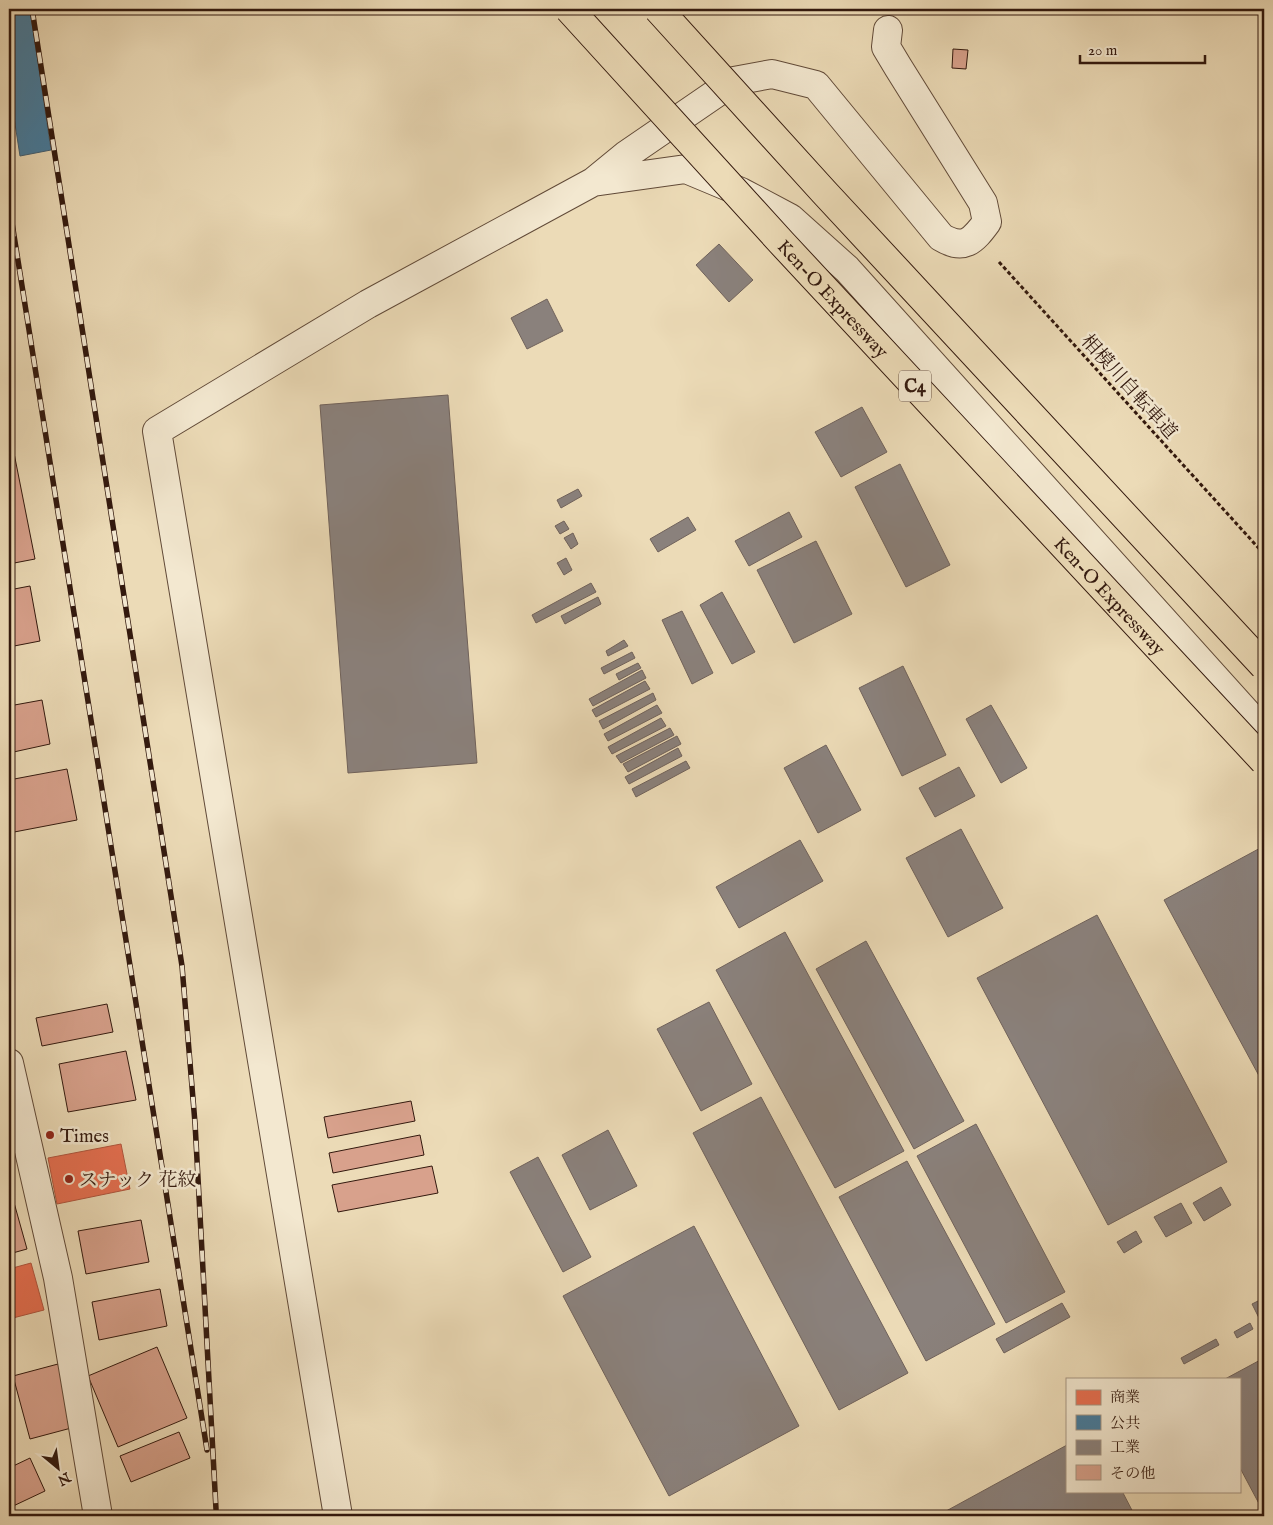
<svg xmlns="http://www.w3.org/2000/svg" width="1273" height="1525" font-family="'IM FELL English','Noto Serif JP',serif">
<style>
.shops{fill:#e76f51;stroke:#b1553d}
.public{fill:#457b9d;stroke:#405e72}
.industry{fill:#8a817c;stroke:#70625b}
.building{fill:#d8a18c;stroke:#33190e}
.lines{fill:none;stroke-linecap:round;stroke-linejoin:round}
.minor-casing{stroke:#614a38;stroke-width:30}
.path{stroke:#33190e;stroke-width:3;stroke-dasharray:4 2.5;stroke-linecap:butt}
.minor{stroke:#f3e8d0;stroke-width:28}
.rail-casing{stroke:#33190e;stroke-width:5.5}
.rail{stroke:#f3e8d0;stroke-width:4;stroke-dasharray:11;stroke-linecap:butt}
.highway-bridge-casing{stroke:#33190e;stroke-width:30;stroke-linecap:butt}
.highway-bridge{stroke:#ecdbb7;stroke-width:28}
.poi-dot{fill:#8f2418;stroke:#f3e8d0;stroke-width:2}
.labels{text-anchor:middle;stroke-width:5;stroke-linejoin:round;paint-order:stroke}
.shield{fill:#f3e8d0;stroke:#6d5748;stroke-width:1}
.shield-label{font-size:18px;font-weight:bold;fill:#33190e}
.street-label{font-size:19px;fill:#33190e;stroke:#f3e8d0}
.poi-label{font-size:19px;fill:#33190e;stroke:#f3e8d0;text-anchor:start}
</style>
<rect width="100%" height="100%" fill="#ecdbb7"/>
<filter id="stains"><feTurbulence type="fractalNoise" baseFrequency=".004" numOctaves="4"/><feColorMatrix values="0 0 0 0 .2 0 0 0 0 .09 0 0 0 0 .02 0 0 0 .5 -.17"/></filter>
<radialGradient id="worn" r=".72"><stop offset=".6" stop-color="#630" stop-opacity="0"/><stop offset="1" stop-color="#630" stop-opacity=".3"/></radialGradient>
<!-- shops -->
<path class="shops" d="M121,1144L130,1189L57,1204L48,1158Z
M31,1263L44,1310L9,1319V1269Z"/>
<!-- public -->
<path class="public" d="M9,9H30L51,150L20,156L9,85Z"/>
<!-- industry -->
<path class="industry" d="M719,244L753,280L729,302L696,265Z
M547,299L563,331L527,349L511,318Z
M448,395L477,763L348,773L320,405Z
M862,407L887,452L841,477L815,432Z
M900,464L950,565L906,587L855,487Z
M578,489L582,496L561,508L557,500Z
M789,512L802,537L749,566L735,541Z
M688,517L696,530L658,552L650,539Z
M564,521L569,529L560,534L555,526Z
M573,533L578,544L571,549L564,538Z
M816,541L852,614L794,643L757,570Z
M566,558L572,570L564,575L557,563Z
M591,583L596,592L536,623L532,615Z
M722,592L755,652L732,664L700,605Z
M598,597L601,604L565,624L561,616Z
M682,611L713,673L692,684L662,620Z
M624,640L628,646L608,656L606,651Z
M632,652L635,658L604,674L601,668Z
M638,663L641,668L619,680L616,674Z
M903,666L946,755L902,776L859,688Z
M642,670L646,678L593,706L589,699Z
M645,681L650,689L596,717L592,710Z
M653,693L656,700L603,729L599,721Z
M657,705L662,713L608,741L604,734Z
M991,705L1027,768L1001,783L966,719Z
M661,718L666,726L612,754L608,747Z
M670,728L674,735L621,763L616,756Z
M677,736L681,744L628,772L623,764Z
M826,745L861,810L818,833L784,768Z
M678,748L682,756L629,784L625,777Z
M686,761L690,768L636,797L632,789Z
M959,767L975,796L935,817L919,788Z
M961,829L1003,908L948,937L906,858Z
M800,840L823,881L739,928L716,887Z
M1264,846V1085L1164,900Z
M1097,915L1227,1162L1108,1225L977,978Z
M785,932L904,1151L835,1188L716,970Z
M866,941L964,1121L914,1149L816,969Z
M709,1002L752,1084L701,1111L657,1029Z
M761,1097L908,1373L839,1410L693,1133Z
M976,1124L1065,1292L1006,1323L917,1156Z
M608,1130L637,1186L590,1210L562,1155Z
M538,1157L591,1257L563,1272L510,1172Z
M907,1161L995,1324L926,1361L839,1197Z
M1221,1187L1231,1205L1204,1221L1193,1203Z
M1181,1203L1192,1223L1166,1237L1154,1217Z
M694,1226L799,1426L669,1496L563,1296Z
M1136,1231L1142,1242L1124,1253L1117,1242Z
M1264,1298V1323L1262,1324L1252,1304Z
M1062,1303L1070,1317L1004,1353L996,1339Z
M1250,1323L1253,1329L1237,1338L1234,1332Z
M1216,1339L1219,1345L1184,1364L1181,1358Z
M1264,1358V1513L1239,1466V1379H1225Z
M1067,1445V1491H1122L1135,1516H937Z"/>
<!-- building -->
<path class="building" d="M953,49L968,50L966,69L952,68Z
M14,453L35,559L9,564V454Z
M30,586L40,641L9,647V590Z
M42,700L50,744L9,753V706Z
M67,769L77,820L9,833V780Z
M107,1004L113,1032L42,1046L36,1018Z
M126,1051L136,1100L68,1112L59,1064Z
M411,1101L415,1121L328,1138L324,1117Z
M420,1135L424,1155L333,1173L329,1153Z
M432,1166L438,1193L338,1212L332,1185Z
M13,1199L27,1249L9,1254V1200Z
M141,1220L149,1262L86,1274L78,1231Z
M160,1289L167,1326L99,1340L92,1302Z
M157,1347L187,1418L118,1447L88,1376Z
M58,1364L75,1427L30,1439L13,1376Z
M179,1432L190,1458L131,1482L120,1456Z
M30,1458L45,1491L9,1508V1468Z"/>
<g class="lines">
<defs>
<path id="minor" d="M593,182L686,169L741,192L790,218L847,269L1264,732
M9,1063L58,1278L98,1516
M338,1516L157,431L368,304L593,182L626,155L734,81L772,74L816,85L941,237C964,251 973,241 987,222L983,203L898,67L886,47L888,30"/>
</defs>
<!-- minor casing -->
<use href="#minor" class="minor-casing"/>
<!-- path -->
<path class="path" d="M999,262L1264,554"/>
<!-- minor -->
<use href="#minor" class="minor"/>
<defs>
<path id="rail" d="M32,9L182,966L195,1123L216,1509
M9,204L207,1450"/>
</defs>
<!-- rail casing -->
<use href="#rail" class="rail-casing"/>
<!-- rail -->
<use href="#rail" class="rail"/>
<defs>
<g id="highway-bridge">
<path id="s1" d="M569,9L781,242L1264,761"/>
<path d="M658,9L824,192L1264,666"/>
</g>
</defs>
<!-- highway-bridge casing -->
<use href="#highway-bridge" class="highway-bridge-casing"/>
<!-- highway-bridge -->
<use href="#highway-bridge" class="highway-bridge"/>
</g>
<!-- markers -->
<g class="poi-dot">
<circle cx="50" cy="1135" r="5"/>
<circle cx="69" cy="1179" r="5"/>
</g>
<g class="labels">
<!-- shield labels -->
<rect class="shield" x="899" y="370.5" width="32" height="31" rx="4"/>
<g class="shield-label">
<text x="915" y="392">C4</text>
</g>
<!-- street labels -->
<g class="street-label">
<text dy="7" stroke="none"><textPath href="#s1" startOffset="392">Ken-O Expressway</textPath></text>
<text transform="translate(1130 386) rotate(48)" y="7">相模川自転車道</text>
<text dy="7" stroke="none"><textPath href="#s1" startOffset="798">Ken-O Expressway</textPath></text>
</g>
<!-- poi labels -->
<g class="poi-label">
<text x="60" y="1142">Times</text>
<text x="79" y="1186">スナック 花紋</text>
</g>
</g>
<!-- margin -->
<rect width="1273" height="1525" fill="none" stroke="#ecdbb7" stroke-width="30"/>
<rect x="10" y="10" width="1253" height="1505" fill="none" stroke="#33190e" stroke-width="2.5"/>
<rect x="15" y="15" width="1243" height="1495" fill="none" stroke="#33190e"/>
<!-- legend -->
<rect x="1066" y="1378" width="175" height="115" fill="#f3e8d0" stroke="#a69582"/>
<rect x="1076" y="1390" width="25" height="15" fill="#e76f51" stroke="#a69582"/>
<text x="1110" y="1402" font-size="15" fill="#33190e">商業</text>
<rect x="1076" y="1415" width="25" height="15" fill="#457b9d" stroke="#a69582"/>
<text x="1110" y="1428" font-size="15" fill="#33190e">公共</text>
<rect x="1076" y="1440" width="25" height="15" fill="#8a817c" stroke="#a69582"/>
<text x="1110" y="1452" font-size="15" fill="#33190e">工業</text>
<rect x="1076" y="1465" width="25" height="15" fill="#d8a18c" stroke="#a69582"/>
<text x="1110" y="1478" font-size="15" fill="#33190e">その他</text>
<!-- north arrow -->
<g transform="translate(58 1468) rotate(151)" stroke="#f3e8d0" stroke-width="4" paint-order="stroke">
<path d="M0-4L9 19L0 12L-9 19Z" fill="#33190e"/>
<text y="-8" font-size="14" font-weight="bold" text-anchor="middle" fill="#33190e">N</text>
</g>
<!-- scale -->
<path d="M1080 55v8h125v-8" fill="none" stroke="#33190e" stroke-width="2.5"/>
<text x="1088" y="55" font-size="15" fill="#33190e" stroke="#f3e8d0" stroke-width="4" paint-order="stroke">20 m</text>
<rect width="100%" height="100%" filter="url(#stains)"/>
<rect width="100%" height="100%" fill="url(#worn)"/>
</svg>
